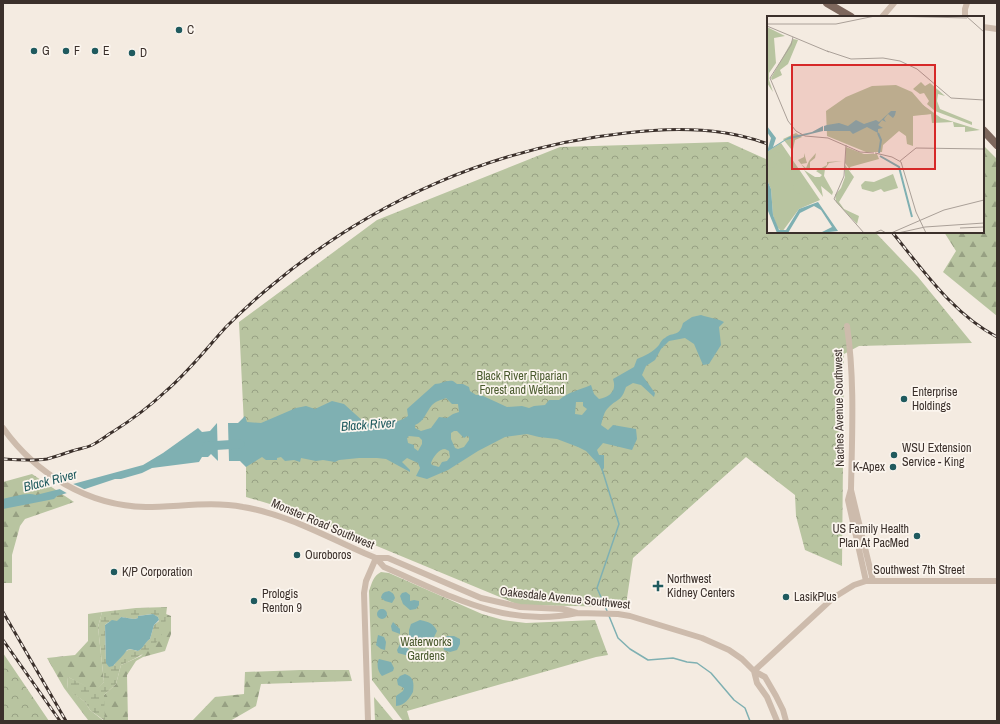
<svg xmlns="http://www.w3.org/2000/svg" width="1000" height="724" font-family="'Archivo Narrow',sans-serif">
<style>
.forest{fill:url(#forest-firs)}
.wetland{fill:url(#wetland-marsh);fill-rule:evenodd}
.park{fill:url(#park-crowns)}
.water{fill:#7fb0b2;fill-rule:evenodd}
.pier{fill:#f4ebe1}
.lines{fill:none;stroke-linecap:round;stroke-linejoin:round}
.stream{stroke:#7fb0b2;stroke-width:1.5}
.river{stroke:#7fb0b2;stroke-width:9}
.minor{stroke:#cdbbac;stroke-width:6}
.major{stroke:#7d675c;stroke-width:8}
.rail-casing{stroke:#3b302b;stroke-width:3}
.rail{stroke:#fbf5ee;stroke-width:1.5;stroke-dasharray:4.5;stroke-linecap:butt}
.poi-dot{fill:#1f5a5e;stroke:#fbf5ee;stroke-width:1.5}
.labels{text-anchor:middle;stroke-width:3.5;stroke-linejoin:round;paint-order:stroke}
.poi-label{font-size:12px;fill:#3b302b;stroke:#fbf5ee;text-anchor:start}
.park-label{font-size:12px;fill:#4a5a2e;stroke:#fbf5ee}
.street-label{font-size:12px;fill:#3b302b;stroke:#fbf5ee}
.water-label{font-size:13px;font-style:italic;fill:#1f5a5e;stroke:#fbf5ee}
.inset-river{fill:none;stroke:#7fb0b2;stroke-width:2}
.inset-road{fill:none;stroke:#aaa098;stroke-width:1}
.view{fill:#d62828;fill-opacity:0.15;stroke:#d62828;stroke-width:2}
.inset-edge{fill:none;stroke:#3b302b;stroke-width:2}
</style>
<defs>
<pattern id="forest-firs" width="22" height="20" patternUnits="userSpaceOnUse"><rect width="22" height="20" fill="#b8c4a0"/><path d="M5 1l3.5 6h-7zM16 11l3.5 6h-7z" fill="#97a083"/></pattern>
<pattern id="wetland-marsh" width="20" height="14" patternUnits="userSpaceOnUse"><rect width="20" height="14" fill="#b8c4a0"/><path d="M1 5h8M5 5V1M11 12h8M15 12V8" fill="none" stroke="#97a083"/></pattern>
<pattern id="park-crowns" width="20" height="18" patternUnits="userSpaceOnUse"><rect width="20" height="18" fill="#b8c4a0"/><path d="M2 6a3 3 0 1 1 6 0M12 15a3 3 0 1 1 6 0" fill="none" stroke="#97a083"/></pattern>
</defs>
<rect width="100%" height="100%" fill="#f4ebe1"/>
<!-- forest -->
<path class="forest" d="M983,145L997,159V316L943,272L956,251L944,232H983Z
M32,474L74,502L25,519L20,526L12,555V583H3V482Z
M102,612L98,627L104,682L95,691L68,677L67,688L85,702L90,710L104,721V695L116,684L121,665L141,656L164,627L166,614L171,616V634L165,651L143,657L136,661L127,675L128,721H91L88,720L64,688L47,658L75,655L88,641V614Z
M300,670H349L352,681L261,684L256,706L230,721H192L215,697L244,694L245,672Z"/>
<!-- wetland -->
<path class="wetland" d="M167,607C166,613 166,620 165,626C159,648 139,657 121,665L116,684L104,695L105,721L90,710L85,702L67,689L68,677L95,690L104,682L98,627L102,612L136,608ZM152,614L158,617L159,621L154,625L150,639C145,642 143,648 138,651C135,651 130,648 128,650C124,652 117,660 114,665L106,663L105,625C108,622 113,620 117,622L121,617L134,619L138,618V616Z"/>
<!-- park -->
<path class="park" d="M728,142L768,160V232H875L918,277L972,343L859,346L844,354L842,566L805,550L796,516L795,495L746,457L633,558L627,598V607L519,605L290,510L246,497V467L239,322L377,220L560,147Z
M381,572L389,573L482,614L503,620L526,623L595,620L608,655L596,657L407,711L410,721H403L372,680L369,591C372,583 373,576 381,572Z
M3,653L49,721H3Z
M374,697L394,721H375Z"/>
<!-- water -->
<path class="water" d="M701,315C709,318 717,318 724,322L719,327L721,345L709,364L703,365L694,344L685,338L669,341L661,349L655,360L646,366L642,375L655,393L654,397L641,385L633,383L626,387C621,402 618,398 609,407C604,411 603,418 601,425L608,430L613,425L636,429L637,439L632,450L603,443L597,450L599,455H604V468L602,471L599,465L586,451L578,447L557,439L539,437L527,434L505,437L478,451L448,470L427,479L416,476L420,468L418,463L407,458L402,462L410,470V472L386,459L377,458H359L339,460L335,462L323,460L316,461L301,458L300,462L294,460L285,461L281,457L277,458V460H266L262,457L246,467L240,461H229L228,423H238L245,416L247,422L261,423L296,408L306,406L315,409L332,401L344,404L365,423C380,424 396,425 408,416L407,409L435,384C442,384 445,380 453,381L457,384H463L469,387L470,391L476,395H481L507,407L522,406L529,408L534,406L545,405L549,400H559C568,392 580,390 591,385L594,394L599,399C610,397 617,391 613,379L634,367L637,359C645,356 653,352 659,345C660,343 662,339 665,338C673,331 679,338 683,323L692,317ZM446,398L452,404H458L459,412L453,414L447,418L439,417L431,428L421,431L415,428V425C424,422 426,412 432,405C436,401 441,400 446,398ZM576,402H583V406L587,409L582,415L575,414ZM454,431H457L464,438L467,436L469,437V440L464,447L458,449L455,448L451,439V433ZM409,436L419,437L422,440V444L418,451L414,448V445L408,443L407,438ZM445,449L449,451L450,457L447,461L442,462L439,467L432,465L431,463C433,457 439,449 445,449Z
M217,423L218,461L211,454L208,457H202L199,462L152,468L142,473L121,479H115L85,489L67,493L57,496L54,499L3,509V499C12,497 27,492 36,495L60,489L73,484L143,465L163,453L198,428L202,432L210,431Z
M389,591C393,593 394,594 395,598L392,603L385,601L381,598C382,593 384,592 389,591Z
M406,592L410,595V601L414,600L419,601V605L416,609L410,610L403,604L400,596L402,593Z
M377 614a5 5 0 1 1 10 0a5 5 0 1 1-10 0Z
M153,614L158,617L159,620L154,625L150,639C145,642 144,648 138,651L130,649L127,650C123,656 118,660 113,666L109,667L106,663L105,625L112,620L117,621L121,617L134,619L138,618V616Z
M420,620C429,622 433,623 437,631L431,643L425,645L409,636V630L411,624Z
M393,622L400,629V634L392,631L391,626Z
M378,635L384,637L386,642L385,650L381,649L376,645Z
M447,636H454L460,639V644L457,650L450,652L444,650C443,644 442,641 447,636Z
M400,644C407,645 410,649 411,655L409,656L398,653L397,650Z
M379,659L391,662L394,668L393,671L382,676C378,672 376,664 379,659Z
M405,674C414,677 414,683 413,692C409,699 405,705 396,706V696L403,691L404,688L398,685L397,680L400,676Z"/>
<!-- pier -->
<path class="pier" d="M71,483L80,487L88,491L70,495L58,488Z"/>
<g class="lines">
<!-- stream -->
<path class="stream" d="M602,469L619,524L597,588L607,611
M609,616L618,638L630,649L648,660L673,658L687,662L697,663L711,673L734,700L745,708L750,721"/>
<!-- river -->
<path class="river" d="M207,446L240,444"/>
<!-- minor -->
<path class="minor" d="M882,17L894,3
M965,17V9L967,3
M983,27L997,29
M847,326C855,380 852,435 851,489L848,500L866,581
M3,428C36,474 88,506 146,507C178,507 212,501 243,507C286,514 325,536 364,553L376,558L384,567C447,594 505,629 577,613
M851,490L873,581
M376,558H388L481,598L520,607L563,609L577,613L618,614L630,616L702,638L729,650L742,659L754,671L765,677L776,696L783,710L786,721
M754,671L833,598L854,585L866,581H997
M754,671L757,683L767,697L777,721
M368,721L364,593L366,581L376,558"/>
<!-- major -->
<path class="major" d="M827,3L851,17
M983,130L997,145"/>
<defs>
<path id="rail" d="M892,232C923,270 953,314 997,337
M3,459C18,460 32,461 47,459C55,457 63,454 72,451C78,449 86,448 92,445C100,441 107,435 114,431C133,419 150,406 166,391C188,372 206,349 226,327C240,313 255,299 271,286C372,201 494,147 626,133C673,127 723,127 768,144
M3,612L66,721
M3,640L60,721"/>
</defs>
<!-- rail casing -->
<use href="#rail" class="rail-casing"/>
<!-- rail -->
<use href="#rail" class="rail"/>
</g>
<!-- markers -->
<g class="poi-dot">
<circle cx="179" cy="30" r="4"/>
<circle cx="34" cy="51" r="4"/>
<circle cx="66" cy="51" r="4"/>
<circle cx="95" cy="51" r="4"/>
<circle cx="132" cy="53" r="4"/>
<circle cx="904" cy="399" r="4"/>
<circle cx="894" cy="455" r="4"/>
<circle cx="893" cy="467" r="4"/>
<circle cx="917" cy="536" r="4"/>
<circle cx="297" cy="555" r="4"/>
<circle cx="114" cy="572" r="4"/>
<path d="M656 580h4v4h4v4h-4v4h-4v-4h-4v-4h4z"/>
<circle cx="786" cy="597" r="4"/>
<circle cx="254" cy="601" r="4"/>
</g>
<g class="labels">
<!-- poi labels -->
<g class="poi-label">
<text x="187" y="34">C</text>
<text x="42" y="55">G</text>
<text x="74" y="55">F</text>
<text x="103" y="55">E</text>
<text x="140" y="57">D</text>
<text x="912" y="396">Enterprise<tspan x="912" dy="14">Holdings</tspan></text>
<text x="902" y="452">WSU Extension<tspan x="902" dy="14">Service - King</tspan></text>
<text x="885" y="471" text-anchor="end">K-Apex</text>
<text x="909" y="533" text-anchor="end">US Family Health<tspan x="909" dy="14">Plan At PacMed</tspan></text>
<text x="305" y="559">Ouroboros</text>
<text x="122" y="576">K/P Corporation</text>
<text x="667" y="583">Northwest<tspan x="667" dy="14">Kidney Centers</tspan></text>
<text x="262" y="598">Prologis<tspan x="262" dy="14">Renton 9</tspan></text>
<text x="794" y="601">LasikPlus</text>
</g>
<!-- park labels -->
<g class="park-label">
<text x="522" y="380">Black River Riparian<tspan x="522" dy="14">Forest and Wetland</tspan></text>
<text x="426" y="646">Waterworks<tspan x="426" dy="14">Gardens</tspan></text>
</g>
<!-- street labels -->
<g class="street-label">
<text transform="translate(839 408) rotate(-91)" y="4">Naches Avenue Southwest</text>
<text transform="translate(323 524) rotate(23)" y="4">Monster Road Southwest</text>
<text x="919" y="574">Southwest 7th Street</text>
<text transform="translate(565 598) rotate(6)" y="4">Oakesdale Avenue Southwest</text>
</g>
<!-- water labels -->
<g class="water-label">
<text transform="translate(368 424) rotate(-4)" y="5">Black River</text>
<text transform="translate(50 480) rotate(-14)" y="5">Black River</text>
</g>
</g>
<!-- overview -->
<g transform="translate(767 16)">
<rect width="217" height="217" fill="#f4ebe1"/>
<path d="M126,158L131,172L117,176L114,173L106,176L95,173L94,169L98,165L107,166Z" fill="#b8c4a0"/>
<path d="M0,11L18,20L7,22L9,47L2,57V64L6,76L0,67ZM26,23L31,24L21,48L13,54L15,59L5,64L4,62ZM154,66L158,70L163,67L178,80L171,78L170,85L173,93L205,106V109L168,95L160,88L162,85L157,77L153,78L146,73ZM156,89L174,102L213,114L198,116V111H187L186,106L165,107L164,98L148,99ZM29,117L35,121L28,124L26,133H24L16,123ZM37,137L40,147L34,148L39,152L42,145L49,137L48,142L43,146V154L37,152L31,144L37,141ZM75,145L62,147L58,153L57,160L66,176L65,179L54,170L56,181L37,154L48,161H53L55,159L49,155L60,149V146Z" fill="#b8c4a0"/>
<path d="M129,69L145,76L164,98L146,100V130L140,128L139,120L132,115L116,129L115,136H99L60,120L59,95L79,81L105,70ZM14,127L53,184L32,193L15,216L10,211L6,199L4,173L0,164V136ZM79,131L97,138H110L112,143L83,151L84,155L78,147ZM78,149L87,161L72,186L77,193L92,200L90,208L69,186L68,179L74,172L78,161Z" fill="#b8c4a0"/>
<path d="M6.5 142a5.5 5.5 0 1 1 11 0a5.5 5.5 0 1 1-11 0ZM0 147a5 5 0 1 1 10 0a5 5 0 1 1-10 0ZM26 171a7 7 0 1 1 14 0a7 7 0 1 1-14 0Z" fill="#b8c4a0"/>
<path d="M124,95H129L128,99L126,102L121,98L117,103L119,106L115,104L111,109L116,112L111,113V117L100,111L86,118L83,115H57V110L60,109L72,107L81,110L89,104L97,108L109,104L112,106ZM0,110L9,122L6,131L22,121L45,116L56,110V115L19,124L0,136L4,122L0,116ZM0,164L4,173L6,199L12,214H19L32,193L51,186L71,215L53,217L65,211L54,194L47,190L33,197L21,217H10L1,195Z" fill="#7fb0b2"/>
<path class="inset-river" d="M111,117L114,124L112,137M113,140L132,151L145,201"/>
<path class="inset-road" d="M123,0L200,2M199,0L217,16M0,8H69L108,0M0,10L62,36M26,21L24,29L3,62L21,105L29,115L38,120L61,122L93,136L107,137M60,35L84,43L116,42L133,45L150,53L184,82L217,84M79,129L77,160L67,183L97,217M108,137L125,141L134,146L149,196L159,217M133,145L149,132L217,133M193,212L217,211M107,217L114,214L119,217M124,217L177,194L217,184M131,217L158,211L217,207"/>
<path class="view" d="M25,49H168V153H25Z"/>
<rect width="217" height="217" class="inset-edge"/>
</g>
<!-- border -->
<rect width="1000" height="724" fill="none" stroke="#3b302b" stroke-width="8"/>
</svg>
